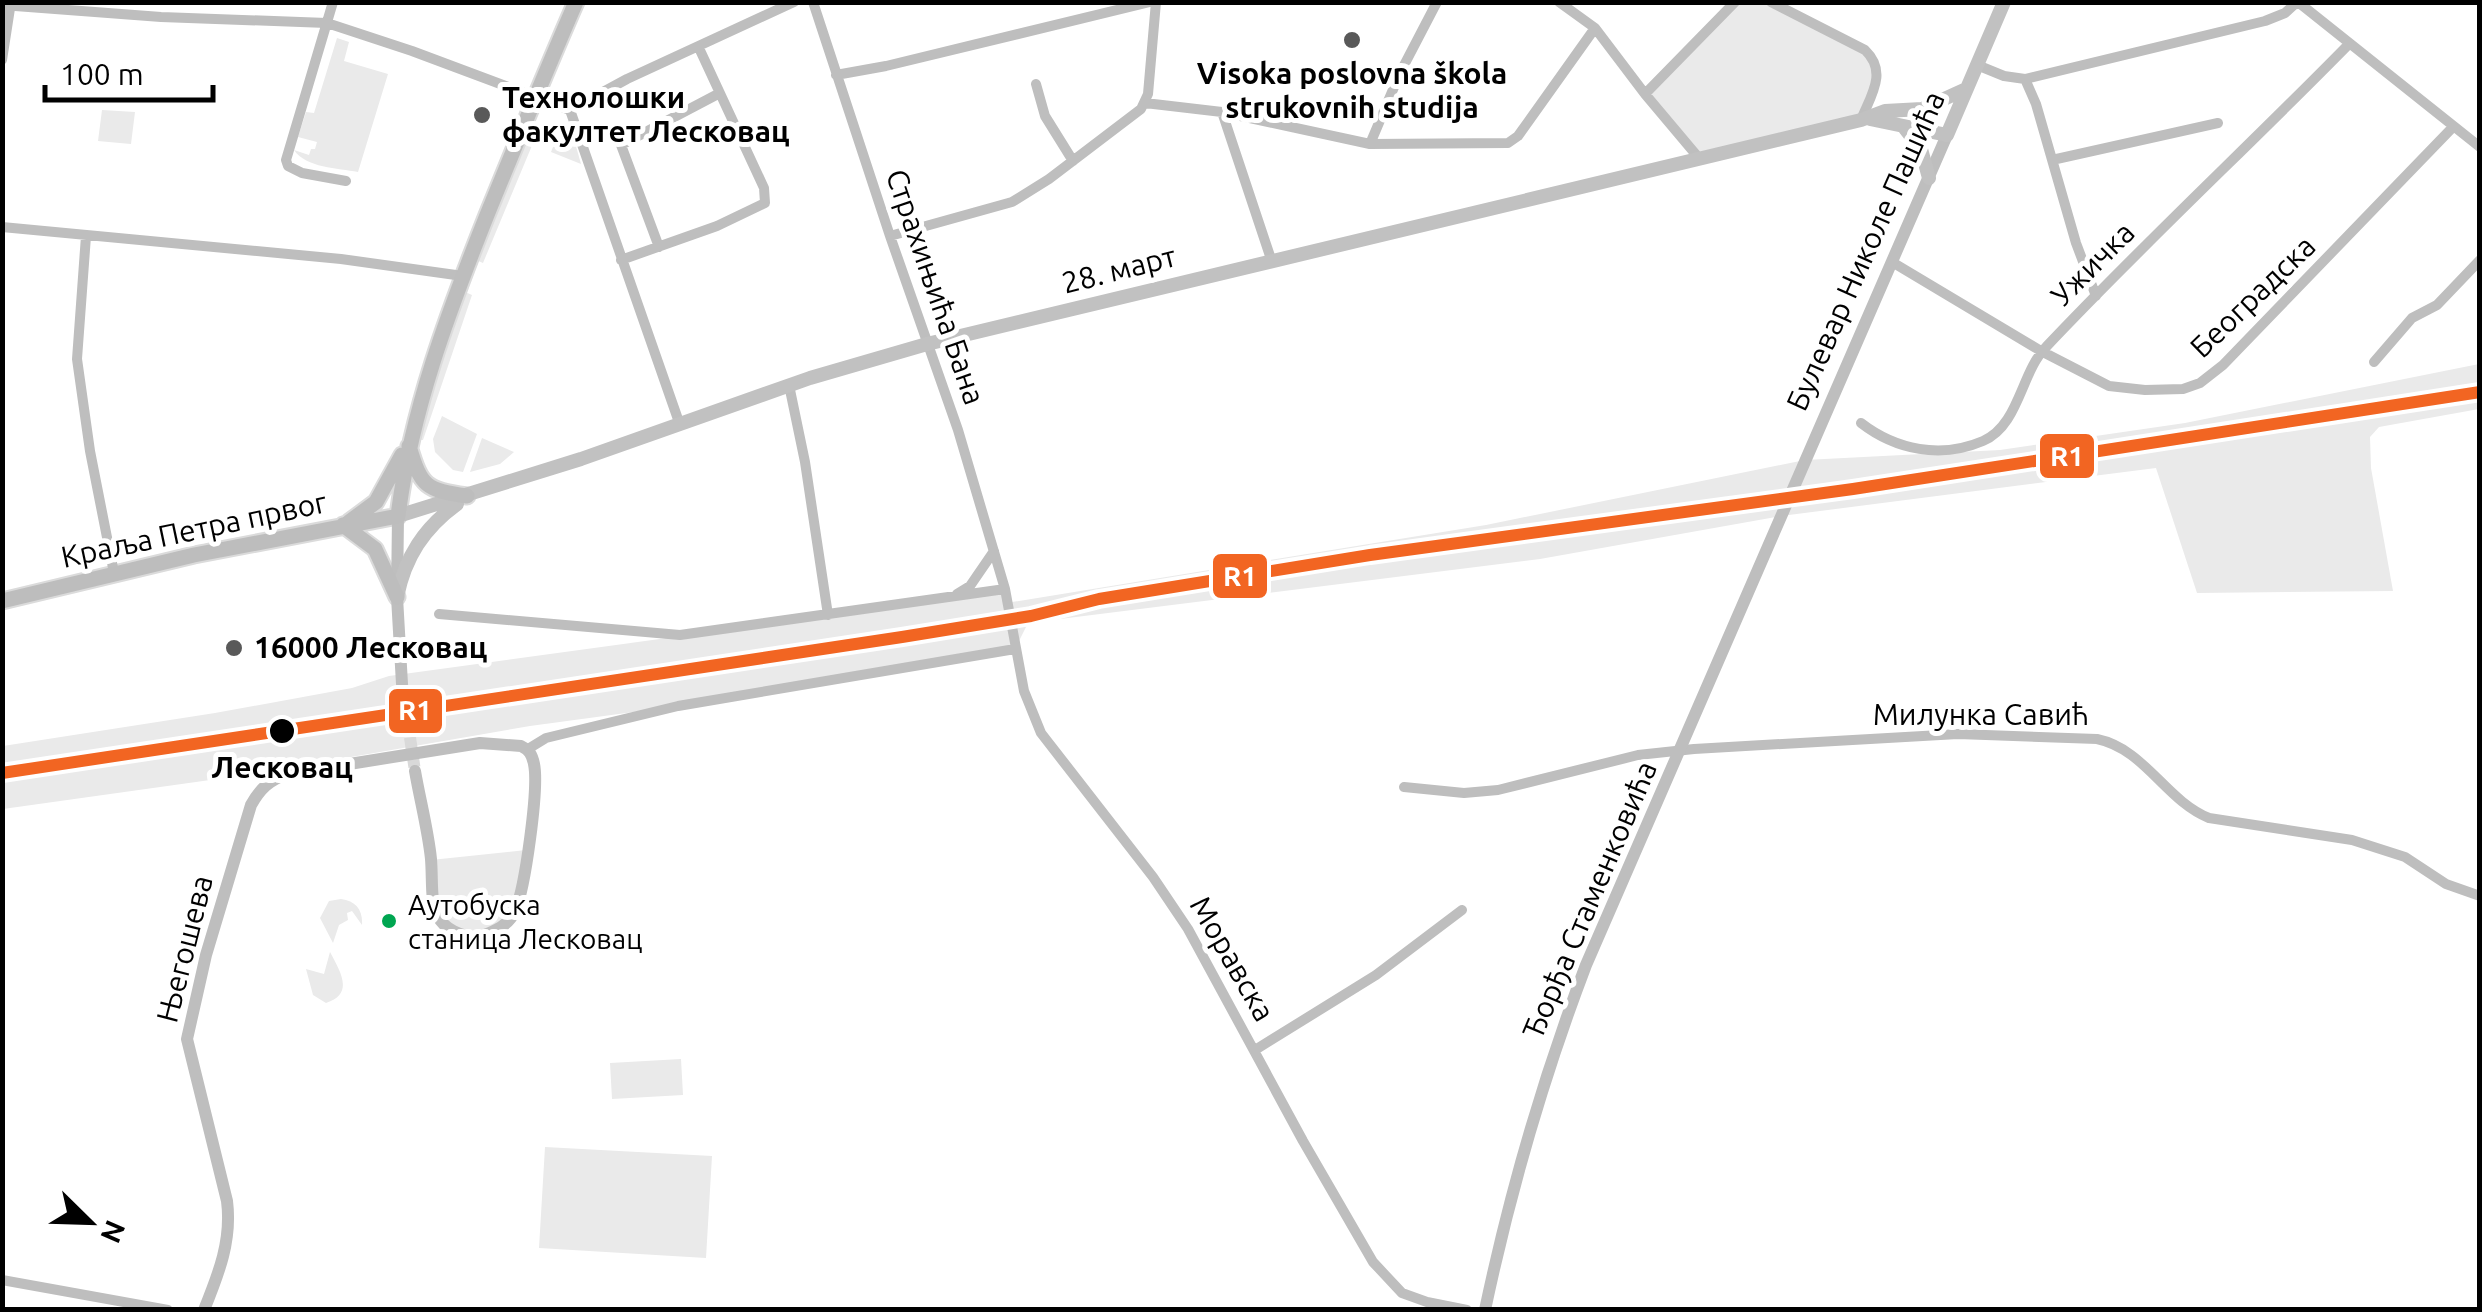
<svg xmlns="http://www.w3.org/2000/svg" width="2482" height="1312" font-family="Ubuntu,sans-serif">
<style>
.green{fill:#eaeaea}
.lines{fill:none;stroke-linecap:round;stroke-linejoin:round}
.tertiary-tunnel{stroke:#d9d9d9;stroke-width:12;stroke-dasharray:12 6;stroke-linecap:butt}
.primary-casing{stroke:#dbdbdb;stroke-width:19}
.minor{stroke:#bebebe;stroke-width:10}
.tertiary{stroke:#bebebe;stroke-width:12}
.secondary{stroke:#c1c1c1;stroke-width:14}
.primary{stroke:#bdbdbd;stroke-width:15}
.rail-1-casing{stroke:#fff;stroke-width:20}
.rail-1{stroke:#f26522;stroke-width:12}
.poi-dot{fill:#595959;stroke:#fff;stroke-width:4}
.stop-dot{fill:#000;stroke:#fff;stroke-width:4}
.bus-dot{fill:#00a651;stroke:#fff;stroke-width:4}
.labels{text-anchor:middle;stroke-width:10;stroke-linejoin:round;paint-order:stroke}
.bus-label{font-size:28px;fill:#000;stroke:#fff;text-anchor:start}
.poi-label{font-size:30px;font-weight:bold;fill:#000;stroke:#fff;text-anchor:start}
.street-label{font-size:30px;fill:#000;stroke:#fff}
.stop-label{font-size:30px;font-weight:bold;fill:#000;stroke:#fff}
.line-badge{stroke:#fff;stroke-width:4}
.badge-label{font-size:28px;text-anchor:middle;font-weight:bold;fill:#fff}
</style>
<rect width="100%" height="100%" fill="#fff"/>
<!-- green -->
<path class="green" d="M1735,3H1771L1865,50L1877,65L1861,120L1698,157L1645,94Z
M337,38L349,42L344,61L388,74L358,172C338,168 306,168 294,150L309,155L311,149H315L317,142L298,137L306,112L314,113Z
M102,110L135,112L131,144L98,141Z
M534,121L541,124L483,263L476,260Z
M563,122L570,125L581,164L551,152Z
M463,291L472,295L423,440H417L430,384Z
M2479,364V409L2379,427L2370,437L2371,468L2393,591L2197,593L2156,468L1781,516L1540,559L1028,623L1015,649L678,706L530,726L253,774L3,809V746L215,713L352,688L389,676L1003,592L1006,603L1486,525L1805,460L2000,450L2185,423Z
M442,416L477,434L463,472L453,470L435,452L433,439Z
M482,438L514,452L500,464L470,472Z
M526,850L515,911L477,938L441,921L431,860Z
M341,899C356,901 363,910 362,925L352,911L347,913L348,920L339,925L333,943L320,918L329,901Z
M330,952C340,971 355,994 326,1003L313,995L306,969L324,974Z
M681,1059L683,1095L612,1099L610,1063Z
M545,1147L712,1156L706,1258L539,1248Z"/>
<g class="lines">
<!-- tertiary-tunnel -->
<path class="tertiary-tunnel" d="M402,684L415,771"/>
<defs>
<path id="primary" d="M409,446C421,487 426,490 467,496
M349,522L376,502L402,455
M343,525L375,549L397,597
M2,601L194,555L398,516C411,411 448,313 487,215C516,144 545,73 576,2"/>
</defs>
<!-- primary casing -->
<use href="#primary" class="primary-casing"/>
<!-- minor -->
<path class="minor" d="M333,2L286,160L288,166L302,173L346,181
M813,2L890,236L958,430L1005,589L1024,691L1041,733L1153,877L1188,929L1303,1141L1373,1262L1402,1293L1427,1302L1467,1310
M1559,2L1595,28L1645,94L1698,157
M1771,2L1865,50C1888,72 1871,95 1861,120
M2298,2L2480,147
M2,5L161,17L327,23L412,51L570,110L627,79L794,2
M2,60L11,2
M1977,65L2004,76L2025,79L2265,21L2285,13L2297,2
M836,75L886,66L1150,2
M2025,79L2036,104L2076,243L2096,296
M1036,84L1045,116L1073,161
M1645,94L1735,2
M1145,103L1222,112L1370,144L1508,143L1518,136L1595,28
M570,110L680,425
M1222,112L1272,262
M1370,144L1400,73L1437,2
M2052,160L2218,123
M2,227L341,259L463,276
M86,236L77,359L90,451L114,573
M890,236L1012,202L1049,179L1141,109L1148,94L1156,2
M659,247L621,145L718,94
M621,260L717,226L765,203L764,188L699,48
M1892,262L2041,351L2109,386L2145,390L2183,389L2200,383L2223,365L2453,127
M2374,362L2412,318L2437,305L2480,260
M789,385L805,462L828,615
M1861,423C1896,450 1941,459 1983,441C2019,426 2021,372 2046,347C2144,243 2249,146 2349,44
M957,594L970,586L994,551
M439,614L680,635L1005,589
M528,749L546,738L678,706L1015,649
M1404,787L1464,793L1498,790L1638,755L1694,749L1958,734L2097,739C2145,749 2165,800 2209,818L2352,840L2405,857L2446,884L2480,896
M1255,1050L1376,975L1462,910
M2,1280L168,1310"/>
<!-- tertiary -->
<path class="tertiary" d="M398,516L397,597L402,684
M204,1310C219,1273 232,1240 227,1201L187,1039L206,955L251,805C260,789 269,780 287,774L480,743L521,746C529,750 532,754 534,764C539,788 525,889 515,911C508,927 492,932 477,938C424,930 434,898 431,859C428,830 420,800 415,771
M1485,1310C1510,1192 1543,1078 1586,965L1947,135"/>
<!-- secondary -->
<path class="secondary" d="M1870,119L1947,135
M1903,126L1921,149L1929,178
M1947,135L2004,2
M398,516L581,459L810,378L927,344L1861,120L1885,111L1922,109L1966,89
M397,597C405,557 424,528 457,504"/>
<!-- primary -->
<use href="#primary" class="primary"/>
<defs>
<path id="rail-1" d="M2,773L902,637L1031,616L1099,599L1370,555L1853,489L2480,392"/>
</defs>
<!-- rail-1 casing -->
<use href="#rail-1" class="rail-1-casing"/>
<!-- rail-1 -->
<use href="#rail-1" class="rail-1"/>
</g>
<!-- markers -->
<g class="poi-dot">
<circle cx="1352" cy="40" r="10"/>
<circle cx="482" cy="115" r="10"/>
<circle cx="234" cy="648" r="10"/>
</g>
<circle class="stop-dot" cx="282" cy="731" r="14"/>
<circle class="bus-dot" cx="389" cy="921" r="9"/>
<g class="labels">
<!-- bus labels -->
<g class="bus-label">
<text x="408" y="915">Аутобуска<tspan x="408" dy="34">станица Лесковац</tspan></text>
</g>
<!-- poi labels -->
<g class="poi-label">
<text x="1352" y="84" text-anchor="middle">Visoka poslovna škola<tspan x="1352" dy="34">strukovnih studija</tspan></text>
<text x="502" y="108">Технолошки<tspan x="502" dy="34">факултет Лесковац</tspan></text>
<text x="254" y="658">16000 Лесковац</text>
</g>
<!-- street labels -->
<g class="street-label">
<text transform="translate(1866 251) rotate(-66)" y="10">Булевар Николе Пашића</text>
<text transform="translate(2093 264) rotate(-45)" y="10">Ужичка</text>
<text transform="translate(1119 270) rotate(-14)" y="10">28. март</text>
<text transform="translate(935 287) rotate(71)" y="10">Страхињића Бана</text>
<text transform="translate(2253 297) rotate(-44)" y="10">Београдска</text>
<text transform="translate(194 530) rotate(-12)" y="10">Краља Петра првог</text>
<text x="1981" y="725">Милунка Савић</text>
<text transform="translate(1590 900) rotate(-67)" y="10">Ђорђа Стаменковића</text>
<text transform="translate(185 949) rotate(-76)" y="10">Његошева</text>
<text transform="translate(1232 959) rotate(60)" y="10">Моравска</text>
</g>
<!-- stop labels -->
<g class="stop-label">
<text x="282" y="778">Лесковац</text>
</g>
</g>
<g class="line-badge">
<rect x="2038" y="432" width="58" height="48" rx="10" fill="#f26522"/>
<rect x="1211" y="552" width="58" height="48" rx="10" fill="#f26522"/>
<rect x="387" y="687" width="57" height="48" rx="10" fill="#f26522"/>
</g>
<g class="badge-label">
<text x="2067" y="466">R1</text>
<text x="1240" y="586">R1</text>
<text x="415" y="720">R1</text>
</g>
<!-- border -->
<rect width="2482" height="1312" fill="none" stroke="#000000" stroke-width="10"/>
<!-- north arrow -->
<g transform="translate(90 1222) rotate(113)" stroke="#ffffff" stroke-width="8" paint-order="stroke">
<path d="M0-8L18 38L0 25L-18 38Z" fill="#000000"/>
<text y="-15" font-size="28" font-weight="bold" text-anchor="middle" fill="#000000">N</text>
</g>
<!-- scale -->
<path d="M45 85v15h168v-15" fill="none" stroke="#000000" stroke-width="5"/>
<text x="60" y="85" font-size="30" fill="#000000" stroke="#ffffff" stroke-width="8" paint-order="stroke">100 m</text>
</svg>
